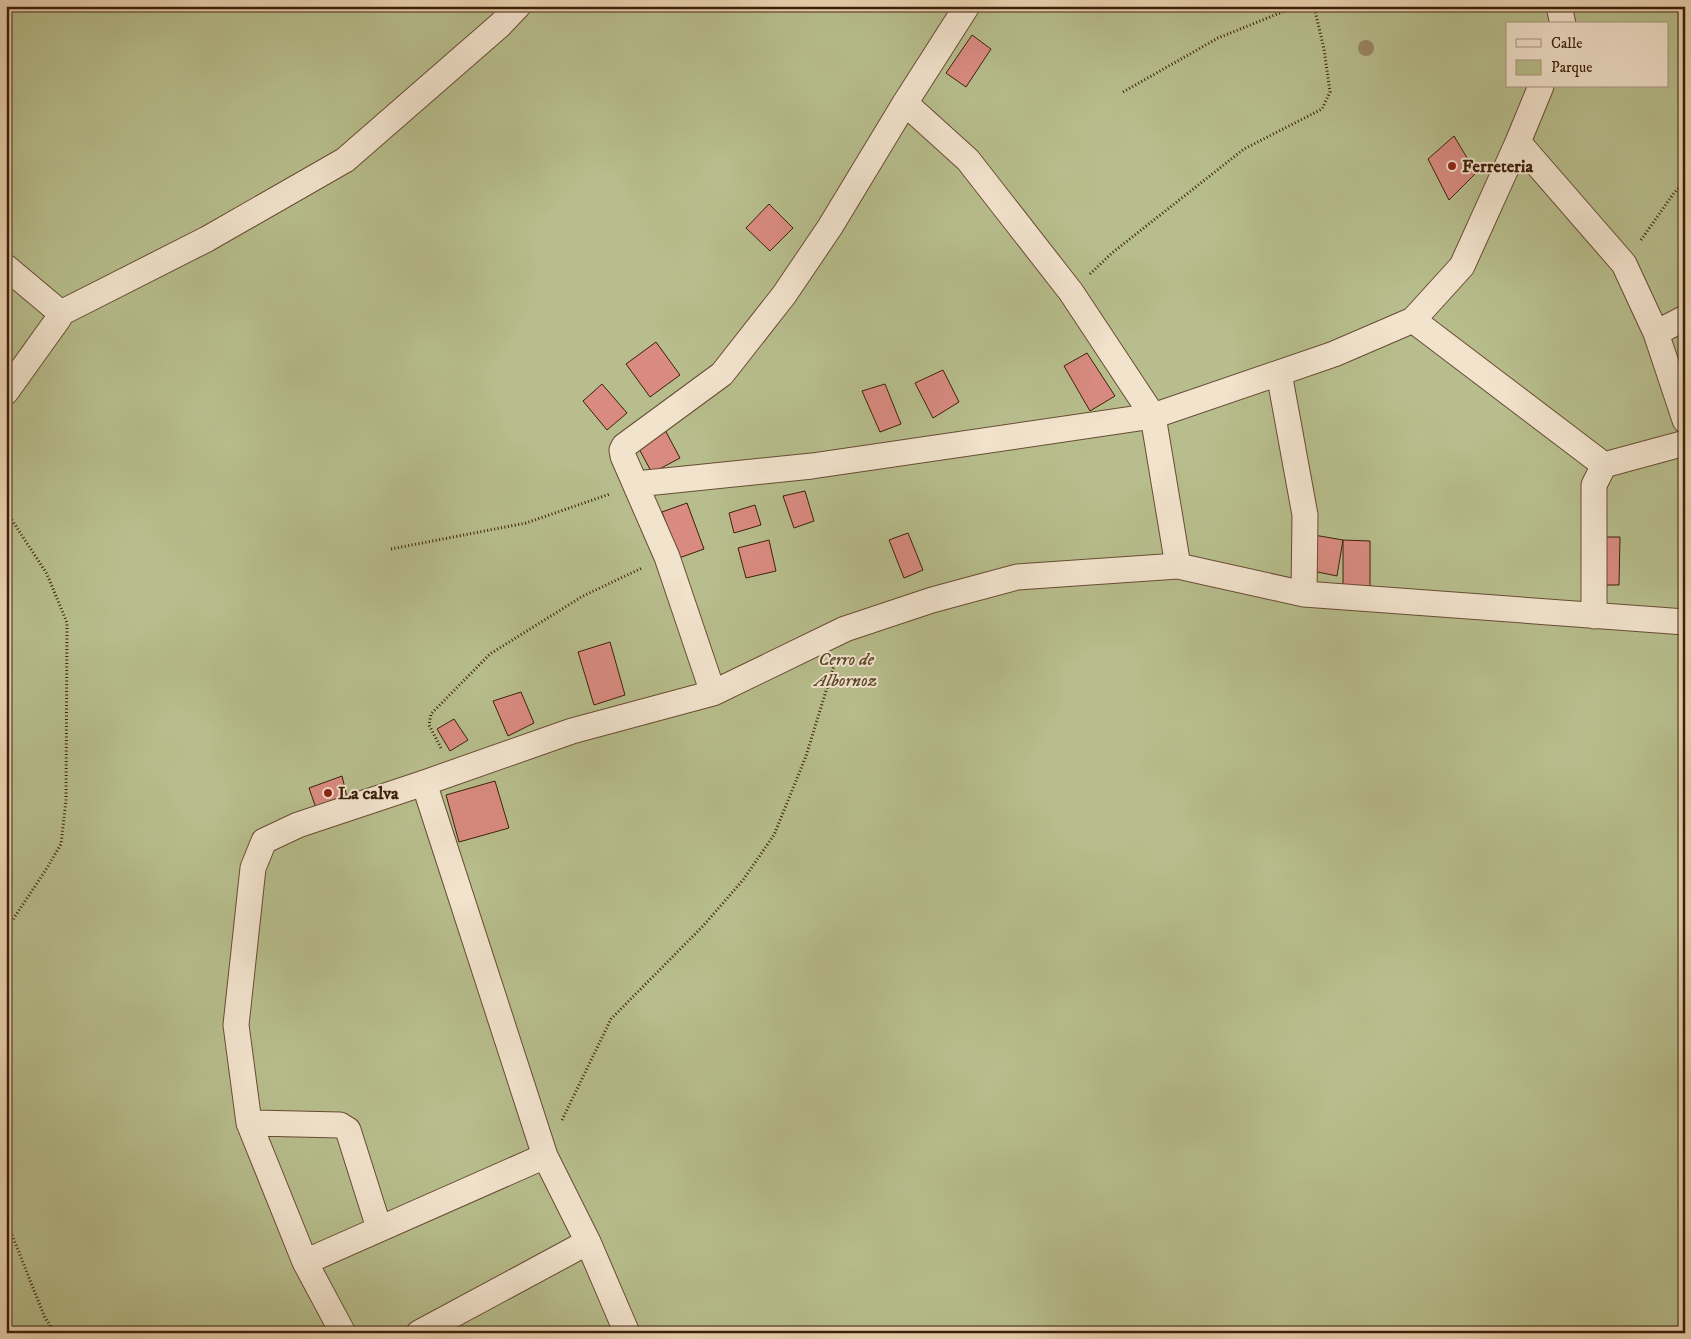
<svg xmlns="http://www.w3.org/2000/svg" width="1691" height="1339" font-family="'IM FELL DW Pica',serif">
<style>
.green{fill:#b7bd8c;stroke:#7a6e4a;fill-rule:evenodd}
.building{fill:#d98b81;stroke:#3d1f09}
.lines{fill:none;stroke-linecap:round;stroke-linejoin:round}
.minor-casing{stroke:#684c33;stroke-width:27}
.path{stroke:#3d1f09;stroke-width:3;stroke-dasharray:1 2.5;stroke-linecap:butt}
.minor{stroke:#f2e3cd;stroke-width:25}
.tree{fill:#9c8667}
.poi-dot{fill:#8f2418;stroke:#f2e3cd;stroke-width:2}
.labels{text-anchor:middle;stroke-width:4;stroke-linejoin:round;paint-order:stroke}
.poi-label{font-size:18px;font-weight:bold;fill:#3d1f09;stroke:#f2e3cd;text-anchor:start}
.park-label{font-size:18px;font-style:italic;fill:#5c462a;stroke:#f2e3cd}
</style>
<rect width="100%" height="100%" fill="#ebd4b2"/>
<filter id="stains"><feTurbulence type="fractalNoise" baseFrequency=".004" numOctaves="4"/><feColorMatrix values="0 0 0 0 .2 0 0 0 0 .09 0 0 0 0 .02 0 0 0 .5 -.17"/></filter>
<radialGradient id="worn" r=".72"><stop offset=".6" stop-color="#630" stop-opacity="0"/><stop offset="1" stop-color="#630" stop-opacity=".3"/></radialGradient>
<!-- green -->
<path class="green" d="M6,6H1685V1333H6ZM1507,24H1667V86H1507Z"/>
<!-- building -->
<path class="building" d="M972,35L991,49L966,87L946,73Z
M1454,136L1476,173L1449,200L1428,159Z
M769,204L793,228L770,251L746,228Z
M656,342L680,375L650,397L626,364Z
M1087,353L1115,396L1090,411L1064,366Z
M943,370L959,402L933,418L915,383Z
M602,384L627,413L607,430L583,401Z
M885,384L901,424L880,432L862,391Z
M665,430L680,458L652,473L637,445Z
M805,491L814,521L794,528L783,496Z
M687,503L704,549L679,558L662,512Z
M755,505L761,525L734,533L729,513Z
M908,533L923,570L904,578L889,540Z
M1314,535L1343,540L1337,576L1308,570Z
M1596,537H1620L1619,585H1596Z
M769,540L776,571L746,578L738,548Z
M1343,540L1370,541V587H1343Z
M610,642L625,695L594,705L578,652Z
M521,692L534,723L508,736L493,701Z
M454,719L468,740L450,751L437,729Z
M342,776L347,797L316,808L309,788Z
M495,781L509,828L459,842L446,795Z"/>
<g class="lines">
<defs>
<path id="minor" d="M1559,6L1563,24
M905,103L968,160L1071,292L1153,416L1178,566
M1518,142L1624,264L1656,333L1685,420
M6,267L56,309L59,314V318L6,392
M59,314L207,239L345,160L500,25L518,6
M1413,320L1604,465
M1656,333L1685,318
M1279,373L1305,515L1304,594
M636,484L812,466L1153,416L1334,354L1413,320L1462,266L1518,142L1541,86
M1594,616V485L1604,465L1685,443
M713,693L667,557L623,456L622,450L624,446L722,374L784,295L830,227L905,103L967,6
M424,783L545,1156L588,1242L627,1333
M249,1123L340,1125L348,1130L379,1228
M305,1262L545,1156
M343,1333L305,1262L249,1123L236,1025L253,868L264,841L298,825L424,783L572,731L713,693L845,629L932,600L1017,577L1178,566L1304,594L1685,622
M419,1333L588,1242"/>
</defs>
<!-- minor casing -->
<use href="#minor" class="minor-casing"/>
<!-- path -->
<path class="path" d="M1123,92L1218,38L1297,6
M1641,240L1674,193L1685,181
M1090,274L1112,253L1244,149L1322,109L1330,92L1324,49L1314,6
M6,511L47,574L67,623L66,800L61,844L47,868L6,930
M391,549L526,523L610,494
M441,748L429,725L431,714L490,654L583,596L642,568
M6,982L11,995L6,1026
M562,1120L611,1019L703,926L743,880L774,835L806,756L834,665
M6,1215L12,1235L45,1318L50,1325L51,1333"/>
<!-- minor -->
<use href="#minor" class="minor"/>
</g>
<!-- trees -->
<circle class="tree" cx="1366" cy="48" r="8"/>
<!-- markers -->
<g class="poi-dot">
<circle cx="1452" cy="166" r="5"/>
<circle cx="328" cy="793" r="5"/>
</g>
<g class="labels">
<!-- poi labels -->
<g class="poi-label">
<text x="1462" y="172">Ferreteria</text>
<text x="338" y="799">La calva</text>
</g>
<!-- park labels -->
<g class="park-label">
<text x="846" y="665">Cerro de<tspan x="846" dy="21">Albornoz</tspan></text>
</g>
</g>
<!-- margin -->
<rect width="1691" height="1339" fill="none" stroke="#ebd4b2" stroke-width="25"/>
<rect x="8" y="8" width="1676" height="1324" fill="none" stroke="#3d1f09" stroke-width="2.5"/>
<rect x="12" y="12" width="1666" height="1314" fill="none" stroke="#3d1f09"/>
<!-- legend -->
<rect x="1506" y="22" width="162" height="65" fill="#f2e3cd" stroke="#aa957f"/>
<rect x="1516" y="39" width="25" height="8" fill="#f2e3cd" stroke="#aa957f"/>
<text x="1551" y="48" font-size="15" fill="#3d1f09">Calle</text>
<rect x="1516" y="60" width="25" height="15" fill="#b7bd8c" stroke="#aa957f"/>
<text x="1551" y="72" font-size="15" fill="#3d1f09">Parque</text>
<rect width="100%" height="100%" filter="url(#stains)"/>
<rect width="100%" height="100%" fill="url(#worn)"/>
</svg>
